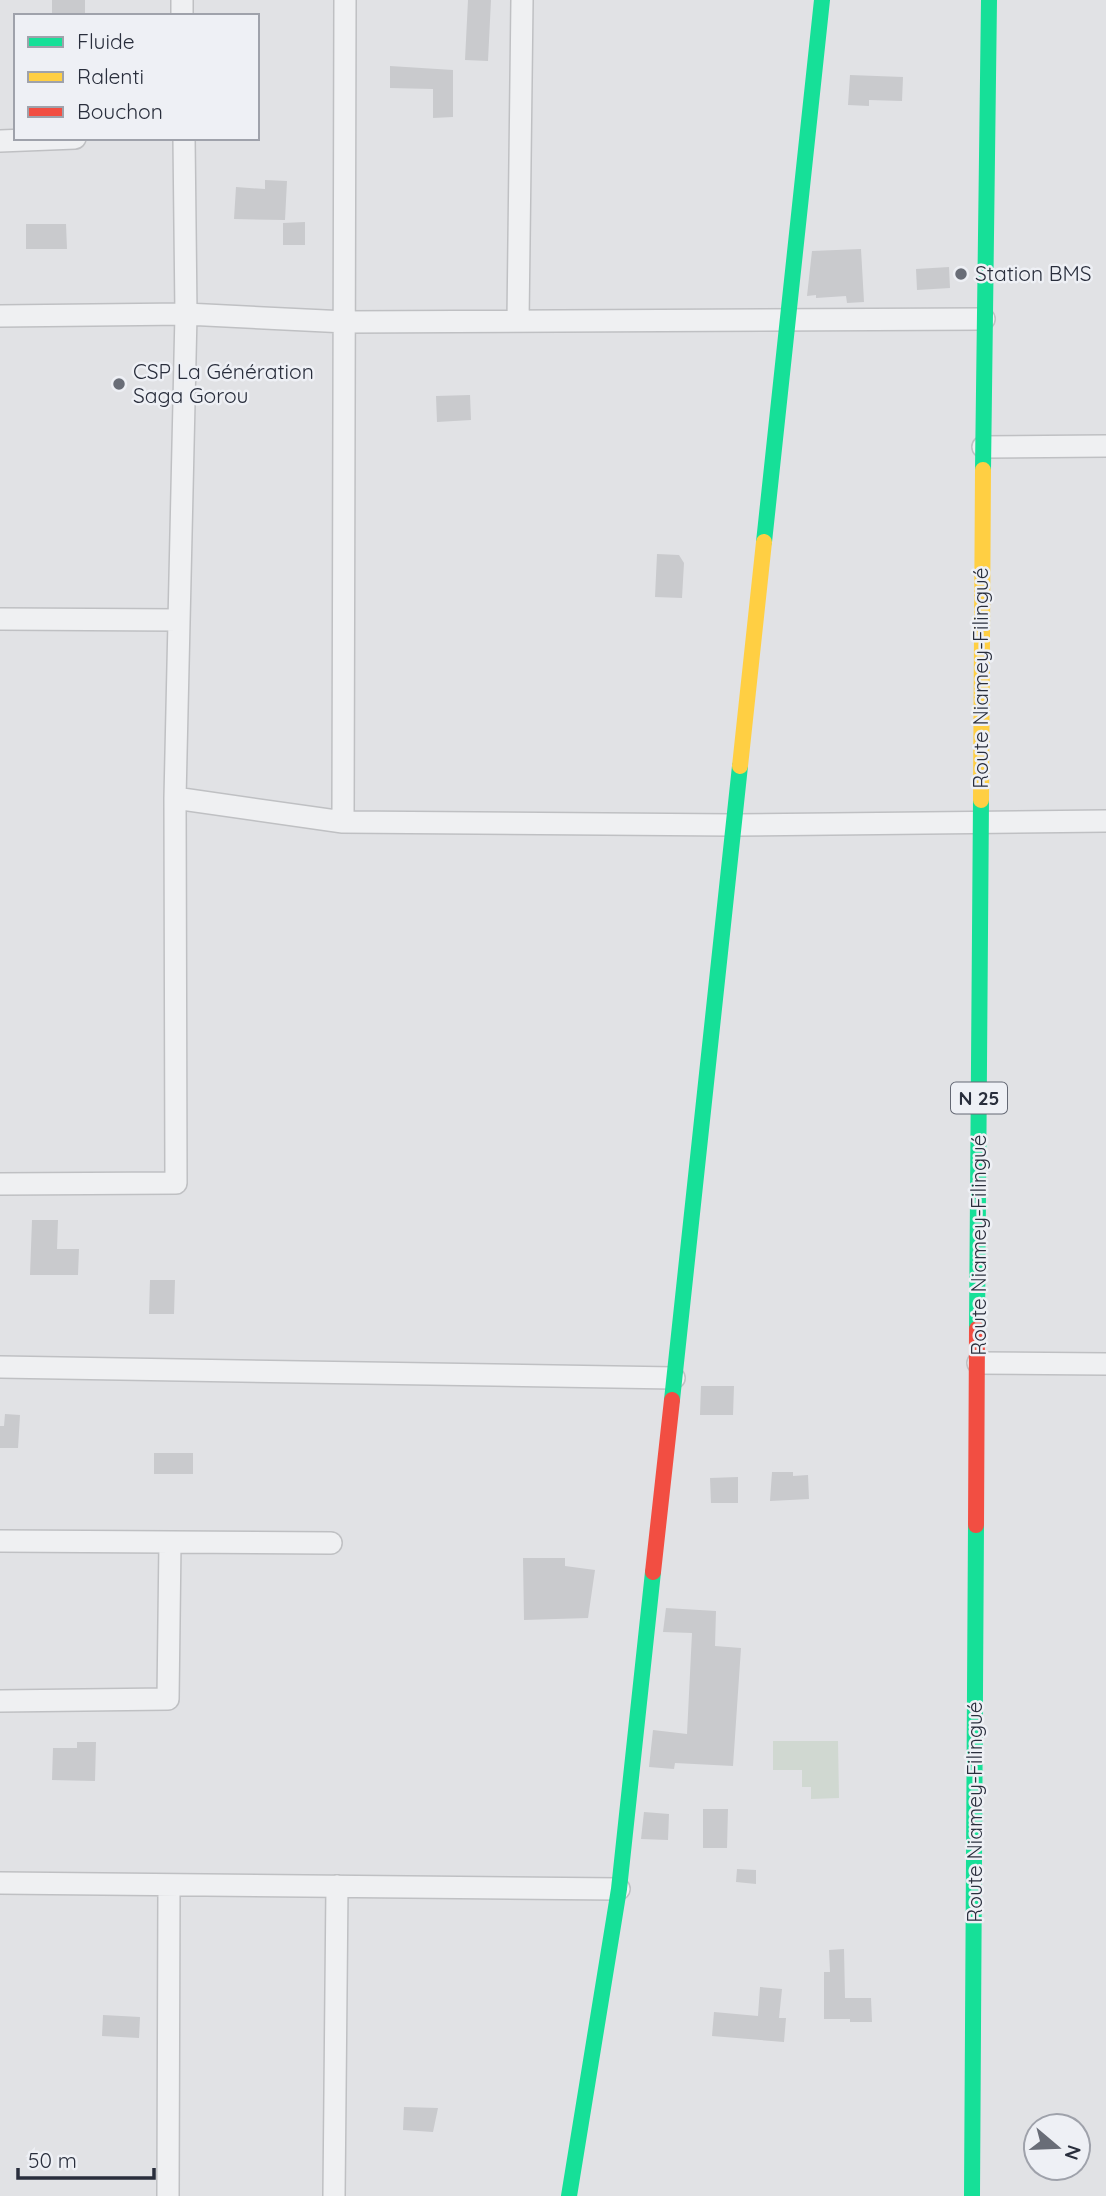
<svg xmlns="http://www.w3.org/2000/svg" width="1106" height="2196" font-family="Quicksand,sans-serif">
<style>
.green{fill:#d0d8d1}
.building{fill:#c9cacd}
.lines{fill:none;stroke-linecap:round;stroke-linejoin:round}
.street-casing{stroke:#bfc0c3;stroke-width:24}
.street{stroke:#eff0f2;stroke-width:21}
.fast{stroke:#16e098;stroke-width:16}
.slow{stroke:#ffcf43;stroke-width:16}
.jam{stroke:#f24e42;stroke-width:16}
.poi-dot{fill:#696d77;stroke:#eef0f5;stroke-width:2.5}
.labels{text-anchor:middle;stroke-width:5;stroke-linejoin:round;paint-order:stroke}
.shield{fill:#eef0f5;stroke:#646874;stroke-width:2}
.shield-label{font-size:19px;font-weight:bold;fill:#292e3c}
.poi-label{font-size:21px;fill:#292e3c;stroke:#eef0f5;text-anchor:start}
.street-label{font-size:21px;fill:#292e3c;stroke:#eef0f5}
</style>
<rect width="100%" height="100%" fill="#e1e2e5"/>
<!-- green -->
<path class="green" d="M773,1741H838L839,1798L811,1799V1787H802V1770H773Z"/>
<!-- building -->
<path class="building" d="M52,0H85V16H52Z
M468,0H491L488,61L465,60Z
M390,66L453,70V117L433,118V89L390,88Z
M850,75L903,77L902,101L869,100V106L848,105Z
M265,180L287,181L285,220L234,219L236,187L265,189Z
M305,222V245H283V223Z
M26,224H66L67,249H26Z
M861,249L864,302L847,303L846,296L816,298V295L807,296L812,251Z
M949,267L950,288L917,290L916,269Z
M470,395L471,420L437,422L436,396Z
M657,554L679,555L684,563L682,598L655,597Z
M32,1220H58L57,1249H79L78,1275H30Z
M150,1280H175L174,1314H149Z
M701,1386H734L733,1415H700Z
M5,1414L20,1415L18,1448H0V1426H4Z
M154,1453H193V1474H154Z
M772,1472H793V1476L808,1475L809,1499L770,1501Z
M738,1477V1503H711L710,1478Z
M523,1558H565V1566L595,1570L588,1618L524,1620Z
M666,1608L716,1611L715,1646L741,1648L733,1766L675,1763L674,1769L649,1767L653,1730L687,1734L692,1633L663,1632Z
M77,1742H96L95,1781L52,1780L53,1748H77Z
M703,1809H728L727,1848H703Z
M644,1812L669,1814L668,1840L641,1839Z
M737,1869L756,1870V1884L736,1882Z
M844,1949L845,1998H871L872,2022H850V2019H824V1972H830L829,1950Z
M760,1987L782,1989L779,2018H786L784,2042L712,2036L714,2012L758,2016Z
M103,2015L140,2017L139,2038L102,2036Z
M404,2107L438,2108L433,2132L403,2130Z"/>
<g class="lines">
<defs>
<path id="street" d="M182,0V16
M0,141L75,138
M0,316L186,314L346,322L984,319
M518,321L522,0
M983,447L1106,446
M0,619L179,620
M175,798L343,822L733,825L1106,821
M343,822L345,0
M0,1184L176,1183L175,798L186,314L184,138
M978,1363L1106,1364
M0,1367L674,1378
M0,1541L331,1543
M0,1701L168,1699L170,1542
M0,1883L619,1889
M168,2196L169,1885
M334,2196L337,1886"/>
</defs>
<!-- street casing -->
<use href="#street" class="street-casing"/>
<!-- street -->
<use href="#street" class="street"/>
<!-- fast -->
<path class="fast" d="M983,470L989,0
M764,542L822,0
M977,1329L981,800
M672,1400L740,766
M569,2196L619,1889L653,1572
M972,2196L976,1525"/>
<!-- slow -->
<path class="slow" d="M740,766L764,542
M981,800L983,470"/>
<!-- jam -->
<path class="jam" d="M976,1525L977,1329
M653,1572L672,1400"/>
</g>
<!-- markers -->
<g class="poi-dot">
<circle cx="961" cy="274" r="7"/>
<circle cx="119" cy="384" r="7"/>
</g>
<g class="labels">
<!-- shield labels -->
<rect class="shield" x="951" y="1082.5" width="56" height="31" rx="5"/>
<g class="shield-label">
<text x="979" y="1105">N 25</text>
</g>
<!-- poi labels -->
<g class="poi-label">
<text x="975" y="281">Station BMS</text>
<text x="133" y="379">CSP La Génération<tspan x="133" dy="24">Saga Gorou</tspan></text>
</g>
<!-- street labels -->
<g class="street-label">
<text transform="translate(981 678) rotate(-90)" y="7">Route Niamey-Filingué</text>
<text transform="translate(979 1245) rotate(-90)" y="7">Route Niamey-Filingué</text>
<text transform="translate(975 1812) rotate(-90)" y="7">Route Niamey-Filingué</text>
</g>
</g>
<!-- legend -->
<rect x="14" y="14" width="245" height="126" fill="#eef0f5" stroke="#9fa2ab" stroke-width="2"/>
<rect x="28" y="37" width="35" height="10" fill="#16e098" stroke="#9fa2ab" stroke-width="2"/>
<text x="77" y="49" font-size="21" fill="#292e3c">Fluide</text>
<rect x="28" y="72" width="35" height="10" fill="#ffcf43" stroke="#9fa2ab" stroke-width="2"/>
<text x="77" y="84" font-size="21" fill="#292e3c">Ralenti</text>
<rect x="28" y="107" width="35" height="10" fill="#f24e42" stroke="#9fa2ab" stroke-width="2"/>
<text x="77" y="119" font-size="21" fill="#292e3c">Bouchon</text>
<!-- north arrow -->
<g transform="translate(1057 2147) rotate(109)"><circle r="33" fill="#eef0f5" stroke="#9fa2ab" stroke-width="2"/>
<path d="M0-5L12 26L0 18L-12 26Z" fill="#696d77"/>
<text y="-10" font-size="19" font-weight="bold" text-anchor="middle" fill="#292e3c">N</text>
</g>
<!-- scale -->
<path d="M18 2168v10h136v-10" fill="none" stroke="#292e3c" stroke-width="3.5"/>
<text x="28" y="2168" font-size="21" fill="#292e3c" stroke="#eef0f5" stroke-width="5" paint-order="stroke">50 m</text>
</svg>
